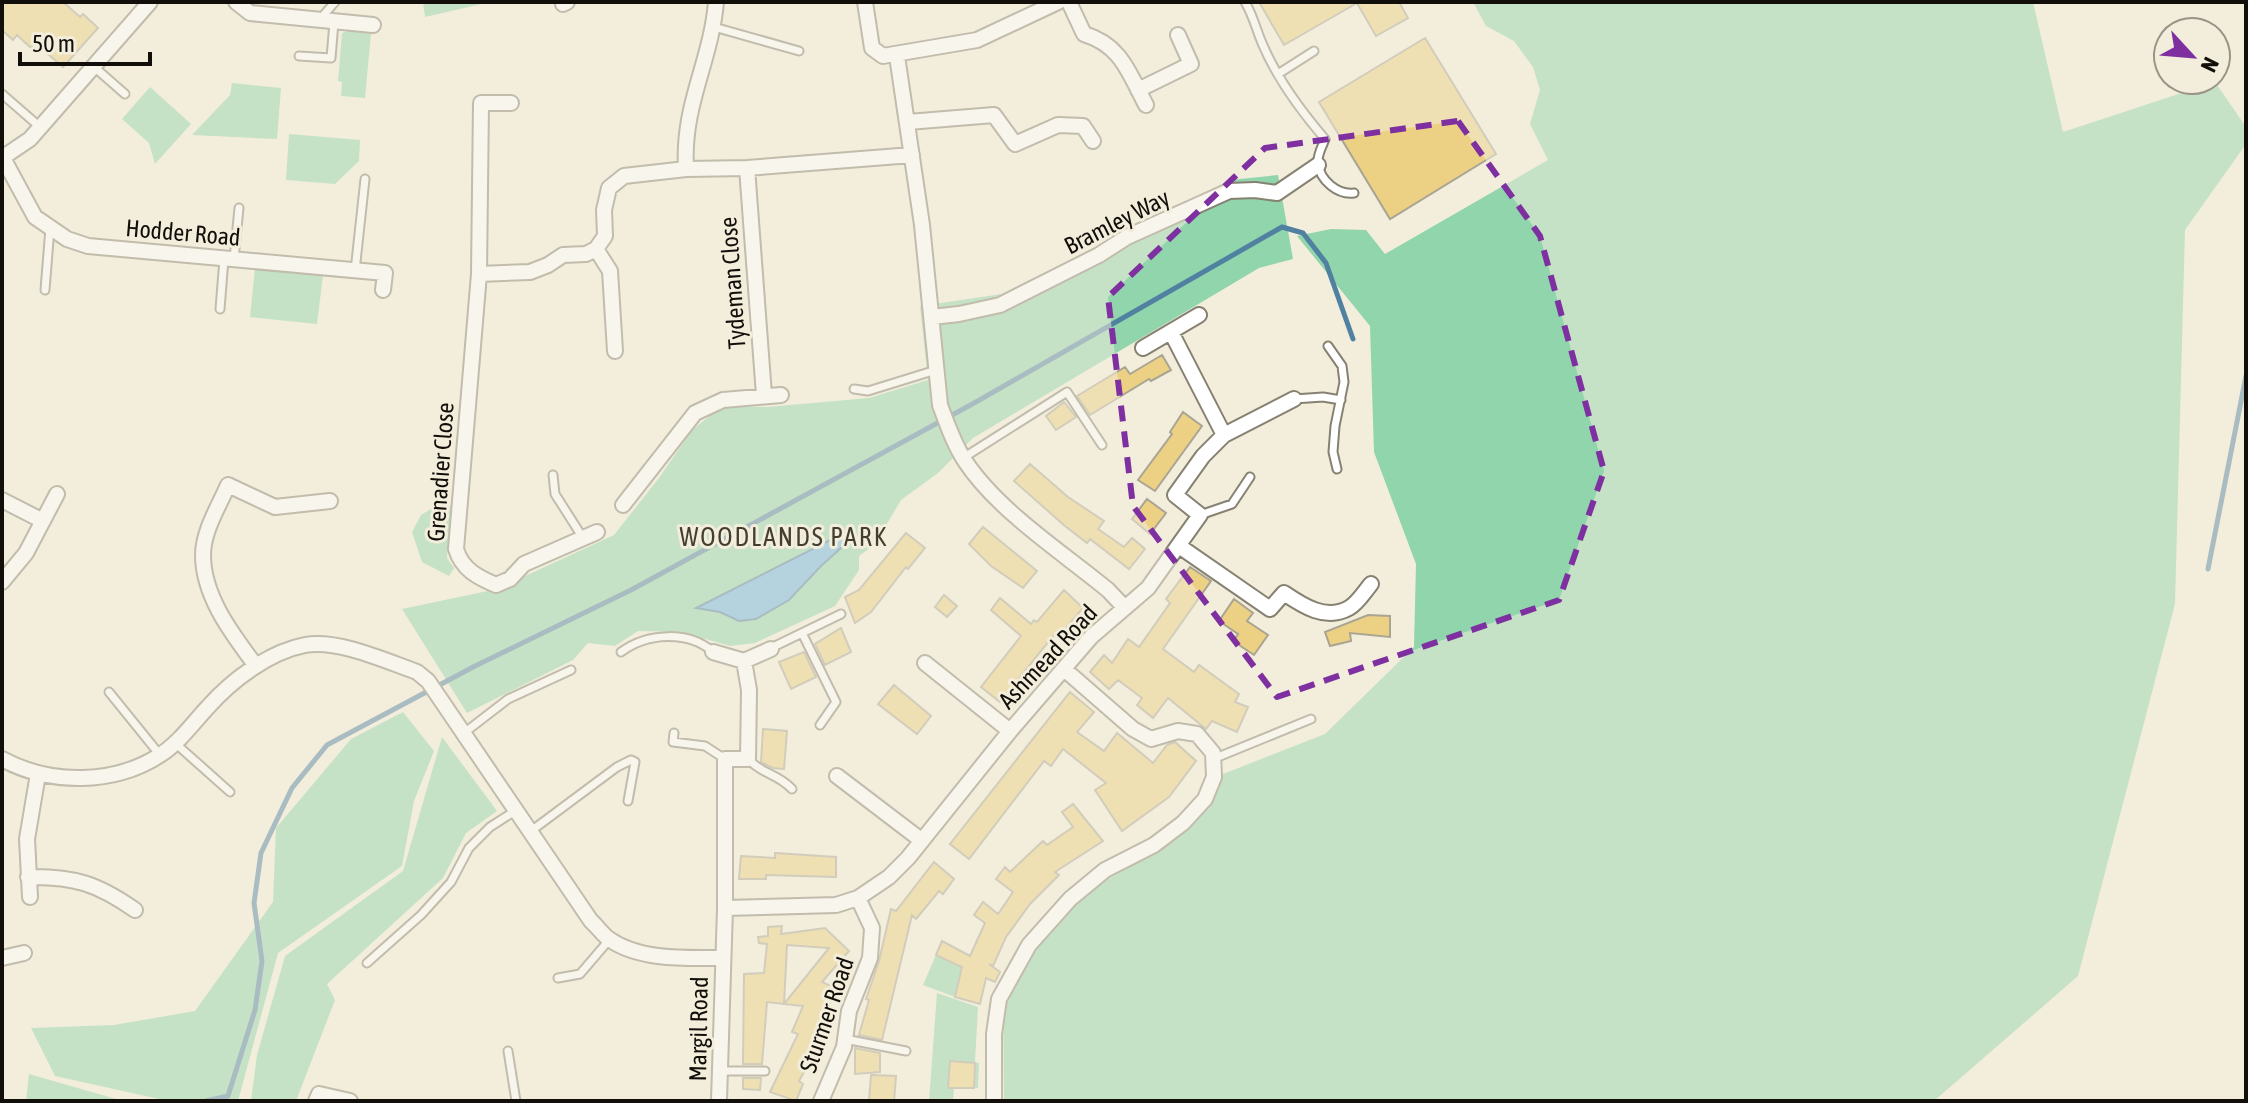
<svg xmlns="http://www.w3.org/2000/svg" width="2248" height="1103" font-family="'Asap Condensed',sans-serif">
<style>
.green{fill:#90d5ab}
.water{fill:#6bb2e2;stroke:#5081a1;stroke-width:2}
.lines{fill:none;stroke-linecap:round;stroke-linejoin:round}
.stream{stroke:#5081a1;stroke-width:5}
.building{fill:#ecd184;stroke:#aaa493;stroke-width:2}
.lane-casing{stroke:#868171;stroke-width:11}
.street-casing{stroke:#868171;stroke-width:18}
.lane{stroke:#fff;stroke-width:7}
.street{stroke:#fff;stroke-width:14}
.marked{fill:none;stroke:#7e30a1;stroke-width:6;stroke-dasharray:16 10;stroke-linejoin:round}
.labels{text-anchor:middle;stroke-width:6;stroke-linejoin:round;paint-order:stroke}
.street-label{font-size:24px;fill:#120f0a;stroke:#f3eddc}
.neighbourhood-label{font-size:26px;letter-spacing:2px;fill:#433e30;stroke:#f3eddc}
</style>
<rect width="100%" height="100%" fill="#f3eddc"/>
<!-- green -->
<path class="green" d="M423,2H490L425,17Z
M1473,2H2033L2063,132L2215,82L2246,127V144L2185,230L2175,604L2078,976L1934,1101H1004L1003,1001L1035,948L1072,902L1172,839L1218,776L1325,734L1414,647L1416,564L1374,452L1370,326L1297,236L1331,229L1366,230L1385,254L1548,160L1530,124L1540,90L1533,67L1514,41L1486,26Z
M348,31L371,33L365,98L341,96L342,82L338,81L342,33Z
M232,83L281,88L277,139L192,135L230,95Z
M150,87L191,124L155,164L149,143L122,119Z
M289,134L360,140L359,161L335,184L286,180Z
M1278,175L1293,259L1259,268L973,438L938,473L901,500L875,544L859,556V570L835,606L755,643L730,646L681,632L638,631L615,646L588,643L573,660L467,713L402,609L497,589L614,535L659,478L692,430L722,406L767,407L869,398L928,380L920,306L1002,294L1230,180Z
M255,268L323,275L317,324L250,317Z
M436,506H451L447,558L454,568L449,576L422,562L412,532L421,515Z
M403,712L434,751L414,801L402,866L278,953L238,1101H168L55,1076L31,1028L114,1025L195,1011L273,902L276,828L351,739Z
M442,737L497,811L466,833L443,878L327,984L335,1000L296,1101H251L257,1055L285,956L403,871Z
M936,955L962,967L955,997L923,985Z
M937,993L978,1007L975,1062L979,1063L978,1088H974L975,1063L950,1061L949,1087L954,1088L953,1101H929Z
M29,1074L123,1101H26Z"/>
<!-- water -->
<path class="water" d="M840,535L851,539L821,566L789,600L756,619L739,621L720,612L696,608Z"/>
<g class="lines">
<!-- stream -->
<path class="stream" d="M2208,569L2246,376
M206,1101L228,1096L255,1010L262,961L254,903L261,853L292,788L327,745L475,666L631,590L976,402L1282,227L1303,233L1326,263L1353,339"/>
</g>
<!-- building -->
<path class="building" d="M2,2H63L80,17L83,14L98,28L63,67L35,43L31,48L17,35L13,40L2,30Z
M1259,2H1399L1408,18L1376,36L1357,3L1284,45Z
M1425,38L1496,154L1390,219L1319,102Z
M1162,355L1171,370L1151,381L1149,379L1090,415L1077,396L1125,367L1130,374Z
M1064,402L1076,417L1056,430L1046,416Z
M1183,412L1202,426L1155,491L1138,480L1172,434L1170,432Z
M1030,464L1068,497L1104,521L1098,529L1124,547L1132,538L1145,549L1129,569L1090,539L1087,543L1065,526L1014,481Z
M1147,499L1166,513L1150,534L1132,519Z
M983,527L1037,571L1023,588L991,566L969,544Z
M906,533L925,548L908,569L906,567L871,612L855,623L845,597L859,590Z
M1190,567L1211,581L1163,649L1194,672L1199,665L1239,694L1235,702L1248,707L1237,732L1212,721L1206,729L1168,698L1153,718L1137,705L1142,698L1118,680L1109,689L1090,672L1104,655L1112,663L1128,639L1139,647L1170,603L1166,599Z
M1064,590L1083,608L1060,635L1057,631L1000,702L981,687L1021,636L991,610L1000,598L1031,624L1034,620L1037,622Z
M944,595L957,606L947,617L935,607Z
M1234,599L1253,613L1247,621L1268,635L1254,655L1233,641L1238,634L1219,621Z
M1368,615L1390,616V637L1350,633L1351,641L1330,646L1325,632Z
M841,628L851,652L825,665L815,644Z
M804,652L816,677L791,689L779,662Z
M894,685L931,716L917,734L878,704Z
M1070,692L1094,712L1077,732L1104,751L1117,733L1153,763L1167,745L1175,742L1196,761L1169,797L1122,831L1095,790L1106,783L1063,749L1051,766L1044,761L969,859L950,844Z
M763,729L787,731L784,769L773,768L761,762Z
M1073,804L1103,841L1055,872L1059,875L1030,904L1006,937L993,966L989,964L1000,972L995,982L986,978L980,1004L955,997L962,967L936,955L942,941L970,956L985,923L974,915L983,902L998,914L1013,892L996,879L1005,867L1010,872L1043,841L1047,845L1073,827L1062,812Z
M775,853L836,857V877L766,875V879H739L741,856L775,858Z
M934,862L954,879L943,894L939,891L916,919L912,915L882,1040L859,1035L869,1000L866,999L879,961L891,909L896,911Z
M782,926L781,934L825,928L849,951L822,982L833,987L825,1034L799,1081L803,1084L796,1101L770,1092L798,1034L792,1032L803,1006L784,1004L829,948L787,945L784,1004L767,1002L762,1064H743L744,974L764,973L767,944L759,943L758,937L768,936V927Z
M855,1048L880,1053V1072L855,1074Z
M950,1061L975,1063L974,1088H948Z
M871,1075L896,1076L894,1101H869Z
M743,1078H761L760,1090L743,1089Z"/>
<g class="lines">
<defs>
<path id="lane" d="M1245,2C1253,15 1256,29 1262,43C1277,79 1300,110 1325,139C1322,147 1317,155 1318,163C1320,181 1338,195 1354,193
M321,18L335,2
M714,27L799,51
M299,56L331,58L334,22
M93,66L125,94
M1278,74L1314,51
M2,94L40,127
M234,259L239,208
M355,271L365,179
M45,290L50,228
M220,309L224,259
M1328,346L1342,366L1344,382L1335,426L1333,452L1337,469
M854,389L868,391L936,370
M1294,399L1323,397L1341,400
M963,458L1067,392L1102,445
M553,475L555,494L583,538
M1200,515L1232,504L1250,477
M802,633L836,702L820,725
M771,648L841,614
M621,652C647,633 688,630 713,652
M109,692L160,755
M464,733L508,699L571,670
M674,733L673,742L705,746L725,759
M175,743L230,792
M748,759C763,775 777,773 792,789
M1213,759L1311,719
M531,831L617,767L631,760L635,762L628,801
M367,963L421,915L451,882L469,848L490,827L515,811
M558,978L580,974L610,939
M845,1039L906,1051
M508,1051L516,1101
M721,1071H765"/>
<path id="street" d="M236,2L250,13L373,25
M865,2L872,48L883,56L977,40L1058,2
M1069,2L1084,34C1121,45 1129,73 1146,105
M563,4L567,2
M897,56L922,225L940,405C947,424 954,444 965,461C998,511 1062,552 1108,590L1125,608
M1138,90L1191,64L1178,35
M511,103H481L479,274L456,549C462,569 477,577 496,585L510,579L524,564L597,532
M908,122L994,115L1015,144L1058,125L1083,126L1093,141
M2,158L30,139L150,2
M3,158L35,217L67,239L88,246L385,273L383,290
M747,168L764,395
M686,169C682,105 711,62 716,2
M596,249L610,271L615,351
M479,274L530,272L548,265L563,255L586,254L596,249L605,236L604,210L609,188L624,176L686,169L747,168L912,155
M932,317L959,314L1000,305L1099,255L1127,237L1229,191L1255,190L1277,193L1318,165
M1171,332L1224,435
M1143,348L1199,315
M2,500L43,521
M623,505L695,413L723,400L781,395
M1179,546L1270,609L1284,593C1303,606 1326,621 1349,608C1358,603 1365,591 1371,584
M2,582L26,553L57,494
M713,652L744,661L771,649
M925,663L1010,731
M256,666C233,635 203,597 203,555C203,531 219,506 228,485L275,507L330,501
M2,759C50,785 114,785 160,755C179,743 193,723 208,707C232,680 269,652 305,645C338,639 386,661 417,672L428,681L591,921C597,926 602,934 609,939C640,961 687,958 723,958
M837,776L921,840
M28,877C74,876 98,884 135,910
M30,897L27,839L38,774
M725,908L836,905L858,898L889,877L908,858L1010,731L1091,637L1148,588L1200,515L1175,495L1203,456L1224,435L1294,399
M2,958L24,953
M316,1101L319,1094L350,1101
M719,1101L725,908V759H748L749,690L744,661
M821,1101L844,1047L849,1011L870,958L872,928L858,898
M994,1101V1034L999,999L1029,945L1070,899L1105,870L1154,845L1183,823L1205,799L1214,777L1213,753L1197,734L1178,731L1151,739L1133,729L1064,669"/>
</defs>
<!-- lane casing -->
<use href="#lane" class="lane-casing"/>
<!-- street casing -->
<use href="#street" class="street-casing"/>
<!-- lane -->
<use href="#lane" class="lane"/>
<!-- street -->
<use href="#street" class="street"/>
</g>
<!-- marked area -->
<path d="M0 0H2248V1103H0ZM1458,121L1540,236L1604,471L1559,600L1277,697L1133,506L1108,297L1265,148Z" fill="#f3eddc" fill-opacity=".55" fill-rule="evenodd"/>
<path class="marked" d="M1458,121L1540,236L1604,471L1559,600L1277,697L1133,506L1108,297L1265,148Z"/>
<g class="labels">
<!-- street labels -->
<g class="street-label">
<text transform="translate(1117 222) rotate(-27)" y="8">Bramley Way</text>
<text transform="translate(183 233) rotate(5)" y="8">Hodder Road</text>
<text transform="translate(733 283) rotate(-94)" y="8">Tydeman Close</text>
<text transform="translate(441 472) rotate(-86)" y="8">Grenadier Close</text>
<text transform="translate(1048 657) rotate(-47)" y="8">Ashmead Road</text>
<text transform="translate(827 1015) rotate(-71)" y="8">Sturmer Road</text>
<text transform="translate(699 1029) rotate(-89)" y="8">Margil Road</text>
</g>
<!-- neighbourhood labels -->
<g class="neighbourhood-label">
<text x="784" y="546">WOODLANDS PARK</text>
</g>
</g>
<!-- border -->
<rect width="2248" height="1103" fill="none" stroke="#120f0a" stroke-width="8"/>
<!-- north arrow -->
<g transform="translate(2192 56) rotate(116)"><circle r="38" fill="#f3eddc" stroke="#999488" stroke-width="2"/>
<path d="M0-6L14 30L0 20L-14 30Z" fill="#7e30a1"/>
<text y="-12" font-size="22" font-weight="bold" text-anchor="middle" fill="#120f0a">N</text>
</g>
<!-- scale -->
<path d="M20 52v12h130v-12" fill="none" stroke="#120f0a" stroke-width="4"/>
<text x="32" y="52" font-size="24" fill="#120f0a" stroke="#f3eddc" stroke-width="6" paint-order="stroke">50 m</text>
</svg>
